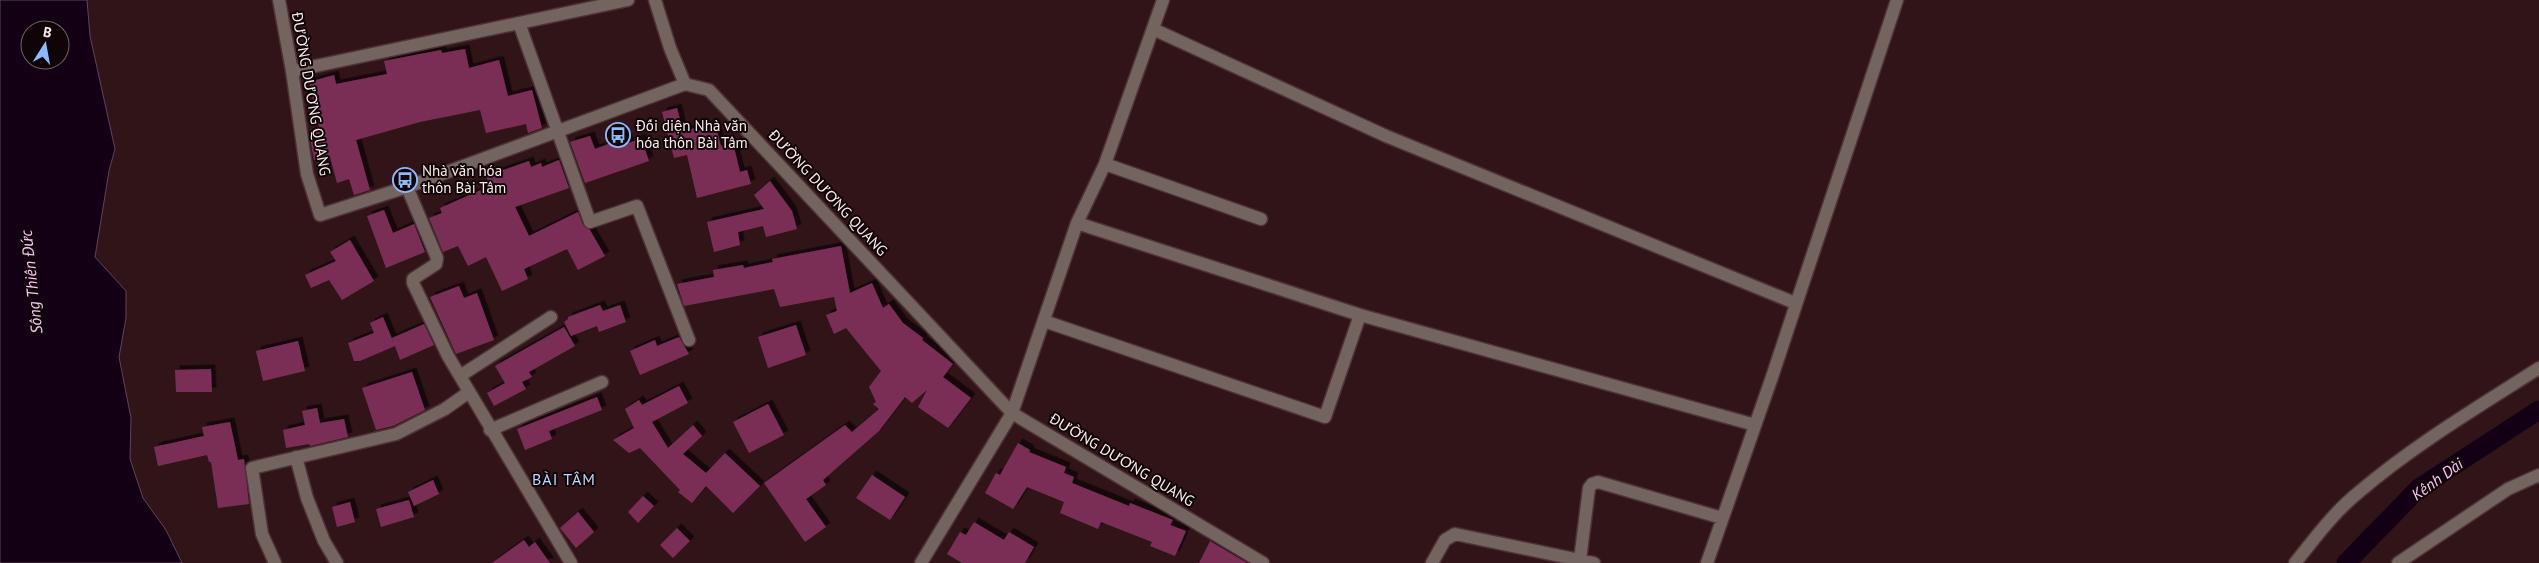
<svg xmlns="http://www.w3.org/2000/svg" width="2539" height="563" font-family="'PT Sans',sans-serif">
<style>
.water{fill:#140015;stroke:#5a4756;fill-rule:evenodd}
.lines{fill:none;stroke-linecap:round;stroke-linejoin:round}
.canal{stroke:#140015;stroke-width:19}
.building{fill:#7a2f57;filter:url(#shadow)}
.minor-casing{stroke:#4e3236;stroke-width:15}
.tertiary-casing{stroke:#4e3236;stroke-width:15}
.minor{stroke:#736460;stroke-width:12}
.tertiary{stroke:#736460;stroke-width:12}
.labels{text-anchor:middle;stroke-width:4;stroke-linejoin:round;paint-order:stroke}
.street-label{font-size:15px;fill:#fdeced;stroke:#100506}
.poi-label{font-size:15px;fill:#fdeced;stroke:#100506;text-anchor:start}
.water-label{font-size:16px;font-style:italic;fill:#f9c6f8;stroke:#100506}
.neighbourhood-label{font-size:16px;letter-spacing:1px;fill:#bbd5fb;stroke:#100506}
</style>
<defs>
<filter id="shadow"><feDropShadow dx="4.5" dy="-4.5" stdDeviation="0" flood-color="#0009"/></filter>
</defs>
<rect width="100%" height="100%" fill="#311418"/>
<!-- water -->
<path class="water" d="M0,0H87L90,36L115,149L109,171L95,257L126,291V318L119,357L131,418L130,459L143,498L166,530L182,563H0ZM30,30H60V60H30Z"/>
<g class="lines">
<!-- canal -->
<path class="canal" d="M2346,563L2419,488L2539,410"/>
</g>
<!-- building -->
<path class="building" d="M465,49L469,68L499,60L508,96L532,90L542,128L528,133L526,124L486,133L480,110L420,122L356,140L370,190L354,195L349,179L337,183L330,157L314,160L309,133L320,131L309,82L334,75L336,84L387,74L384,61L441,50L442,53Z
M677,108L683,131L715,123L721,146L733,143L740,172L747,170L751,184L697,198L687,155L674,158L662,112Z
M590,136L595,149L627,137L629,143L641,138L649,161L585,183L570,142Z
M559,160L569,188L515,207L529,236L578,212L583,225L590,230L605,256L578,270L567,249L524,269L528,279L502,291L486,257L468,266L458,246L443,252L429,218L442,213L440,208L490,186L486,176L529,161L531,167L541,163L542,167Z
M770,181L792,211L797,229L766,237L763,226L738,232L740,245L714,252L707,222L764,209L754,195Z
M384,210L393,233L414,224L425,252L386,268L367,216Z
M350,240L374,281L342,300L329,280L311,288L305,275L336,261L330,252Z
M841,246L850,293L872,283L883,308L889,304L903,323L923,338L922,340L953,364L943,377L971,398L948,428L918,407L927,390L912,403L905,397L879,431L823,480L826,485L806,499L826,527L805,542L764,483L845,425L852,432L879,409L873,404L876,402L869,387L881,371L846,328L834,334L826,315L837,311L834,297L780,307L774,289L684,306L677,284L714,277L713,270L743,265L744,268L773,262L772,259Z
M459,286L464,298L477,293L494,340L456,354L430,297Z
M600,305L603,311L620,305L626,322L599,332L597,326L571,336L564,322L568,319V317Z
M383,317L395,346L360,361H354L348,343L374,333L370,323Z
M424,324L434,345L400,360L392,338Z
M796,325L806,355L768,368L758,337Z
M564,327L575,346L529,372L532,377L522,382L526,389L494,406L487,393L505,383L495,366Z
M679,337L689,354L640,375L630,351L655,340L657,346Z
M298,341L305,371L263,381L256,351Z
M211,369L212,392H176L175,370Z
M412,372L425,410L393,426L376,430L362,388Z
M679,386L688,403L652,422L668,448L693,425L702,436L683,454L706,473L725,453L760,486L733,513L706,486L692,503L678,492L680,490L640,448L629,453L613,440L634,428L625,409L639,400L642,405Z
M597,397L602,410L549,431L552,439L525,450L517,429Z
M768,404L784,435L749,453L733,422Z
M317,408L320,423L344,419L348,437L310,446L309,444L286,448L283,430L305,425L302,411Z
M230,422L238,460L244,459L249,504L218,508L211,462H209L207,455L158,466L154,447L204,436L202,427Z
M1018,443L1030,450L1029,452L1066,467L1064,473L1074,477L1072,483L1129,506L1130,503L1173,520L1170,525L1186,531L1175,556L1150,546L1152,542L1101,522L1098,529L1060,513L1064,502L1027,487L1013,509L985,493L996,473L1000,475Z
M872,475L905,497L890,520L856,498Z
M433,480L439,494L414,506L408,492Z
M643,496L654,506L638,523L628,512Z
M409,500L414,517L381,527L376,509Z
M350,502L355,522L337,527L332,507Z
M578,512L594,532L576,548L560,528Z
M974,522L1004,540L1009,532L1034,547L1025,563H962L947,554L960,532L966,535Z
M677,528L690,541L673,558L660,545Z
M524,540L529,547L535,542L550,563H492Z
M1210,541L1247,563H1199Z"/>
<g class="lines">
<defs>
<path id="minor" d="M655,0L670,48L685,84
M519,23L590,222L637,206L689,340
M1153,29L1386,136L1795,303
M292,71L628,0
M1105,164L1261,219
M407,187L437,258L436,264L413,279V283L448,356L571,563
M1077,223L1360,315L1755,425
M1044,321L1325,417L1360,315
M460,376L551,317
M490,430L602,382
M296,457L307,498L324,541L337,563
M1580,560L1589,488L1592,484L1598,482L1722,518
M275,563L262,534L252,468L396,434L445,409L469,392
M921,563L1012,413L1077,223L1105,164L1163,0
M1432,563L1445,540L1455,534L1594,563
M1707,563L1772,377L1897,0
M2295,563C2315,538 2334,512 2359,492C2414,445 2478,407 2539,368"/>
<path id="tertiary" d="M279,0L292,71L307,174L320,215L407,187L685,84L709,90L1012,413L1263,563
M2398,563L2508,489L2539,475"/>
</defs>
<!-- minor casing -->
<use href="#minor" class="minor-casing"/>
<!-- tertiary casing -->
<use href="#tertiary" class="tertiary-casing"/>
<!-- minor -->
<use href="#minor" class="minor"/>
<!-- tertiary -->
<use href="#tertiary" class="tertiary"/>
</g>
<!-- icons -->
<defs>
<symbol id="bus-ring" viewBox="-11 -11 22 22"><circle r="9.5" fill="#100506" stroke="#8cb9fc" stroke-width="1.5"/><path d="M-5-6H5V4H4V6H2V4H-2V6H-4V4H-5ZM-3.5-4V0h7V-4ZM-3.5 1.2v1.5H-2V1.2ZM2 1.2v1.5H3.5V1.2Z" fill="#8cb9fc"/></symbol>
</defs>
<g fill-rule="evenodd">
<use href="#bus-ring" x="604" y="121" width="28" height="28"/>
<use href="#bus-ring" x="391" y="166" width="28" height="28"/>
</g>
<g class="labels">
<!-- street labels -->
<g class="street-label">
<text transform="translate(311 94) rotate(80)" y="5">ĐƯỜNG DƯƠNG QUANG</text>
<text transform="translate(828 193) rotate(47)" y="5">ĐƯỜNG DƯƠNG QUANG</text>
<text transform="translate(1122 460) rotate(31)" y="5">ĐƯỜNG DƯƠNG QUANG</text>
</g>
<!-- poi labels -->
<g class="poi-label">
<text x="636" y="131">Đối diện Nhà văn<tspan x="636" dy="17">hóa thôn Bài Tâm</tspan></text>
<text x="422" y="176">Nhà văn hóa<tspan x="422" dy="17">thôn Bài Tâm</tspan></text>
</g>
<!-- water labels -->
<g class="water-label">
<text transform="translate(31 282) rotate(-96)" y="6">Sông Thiên Đức</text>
<text transform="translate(2437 479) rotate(-36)" y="6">Kênh Dài</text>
</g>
<!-- neighbourhood labels -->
<g class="neighbourhood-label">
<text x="564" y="485">BÀI TÂM</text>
</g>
</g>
<!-- north arrow -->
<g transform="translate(45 45) rotate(11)"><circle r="24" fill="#100506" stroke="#6f6162"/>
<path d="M0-4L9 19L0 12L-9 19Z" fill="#8cb9fc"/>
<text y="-8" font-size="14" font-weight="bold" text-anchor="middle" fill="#fdeced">B</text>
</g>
</svg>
